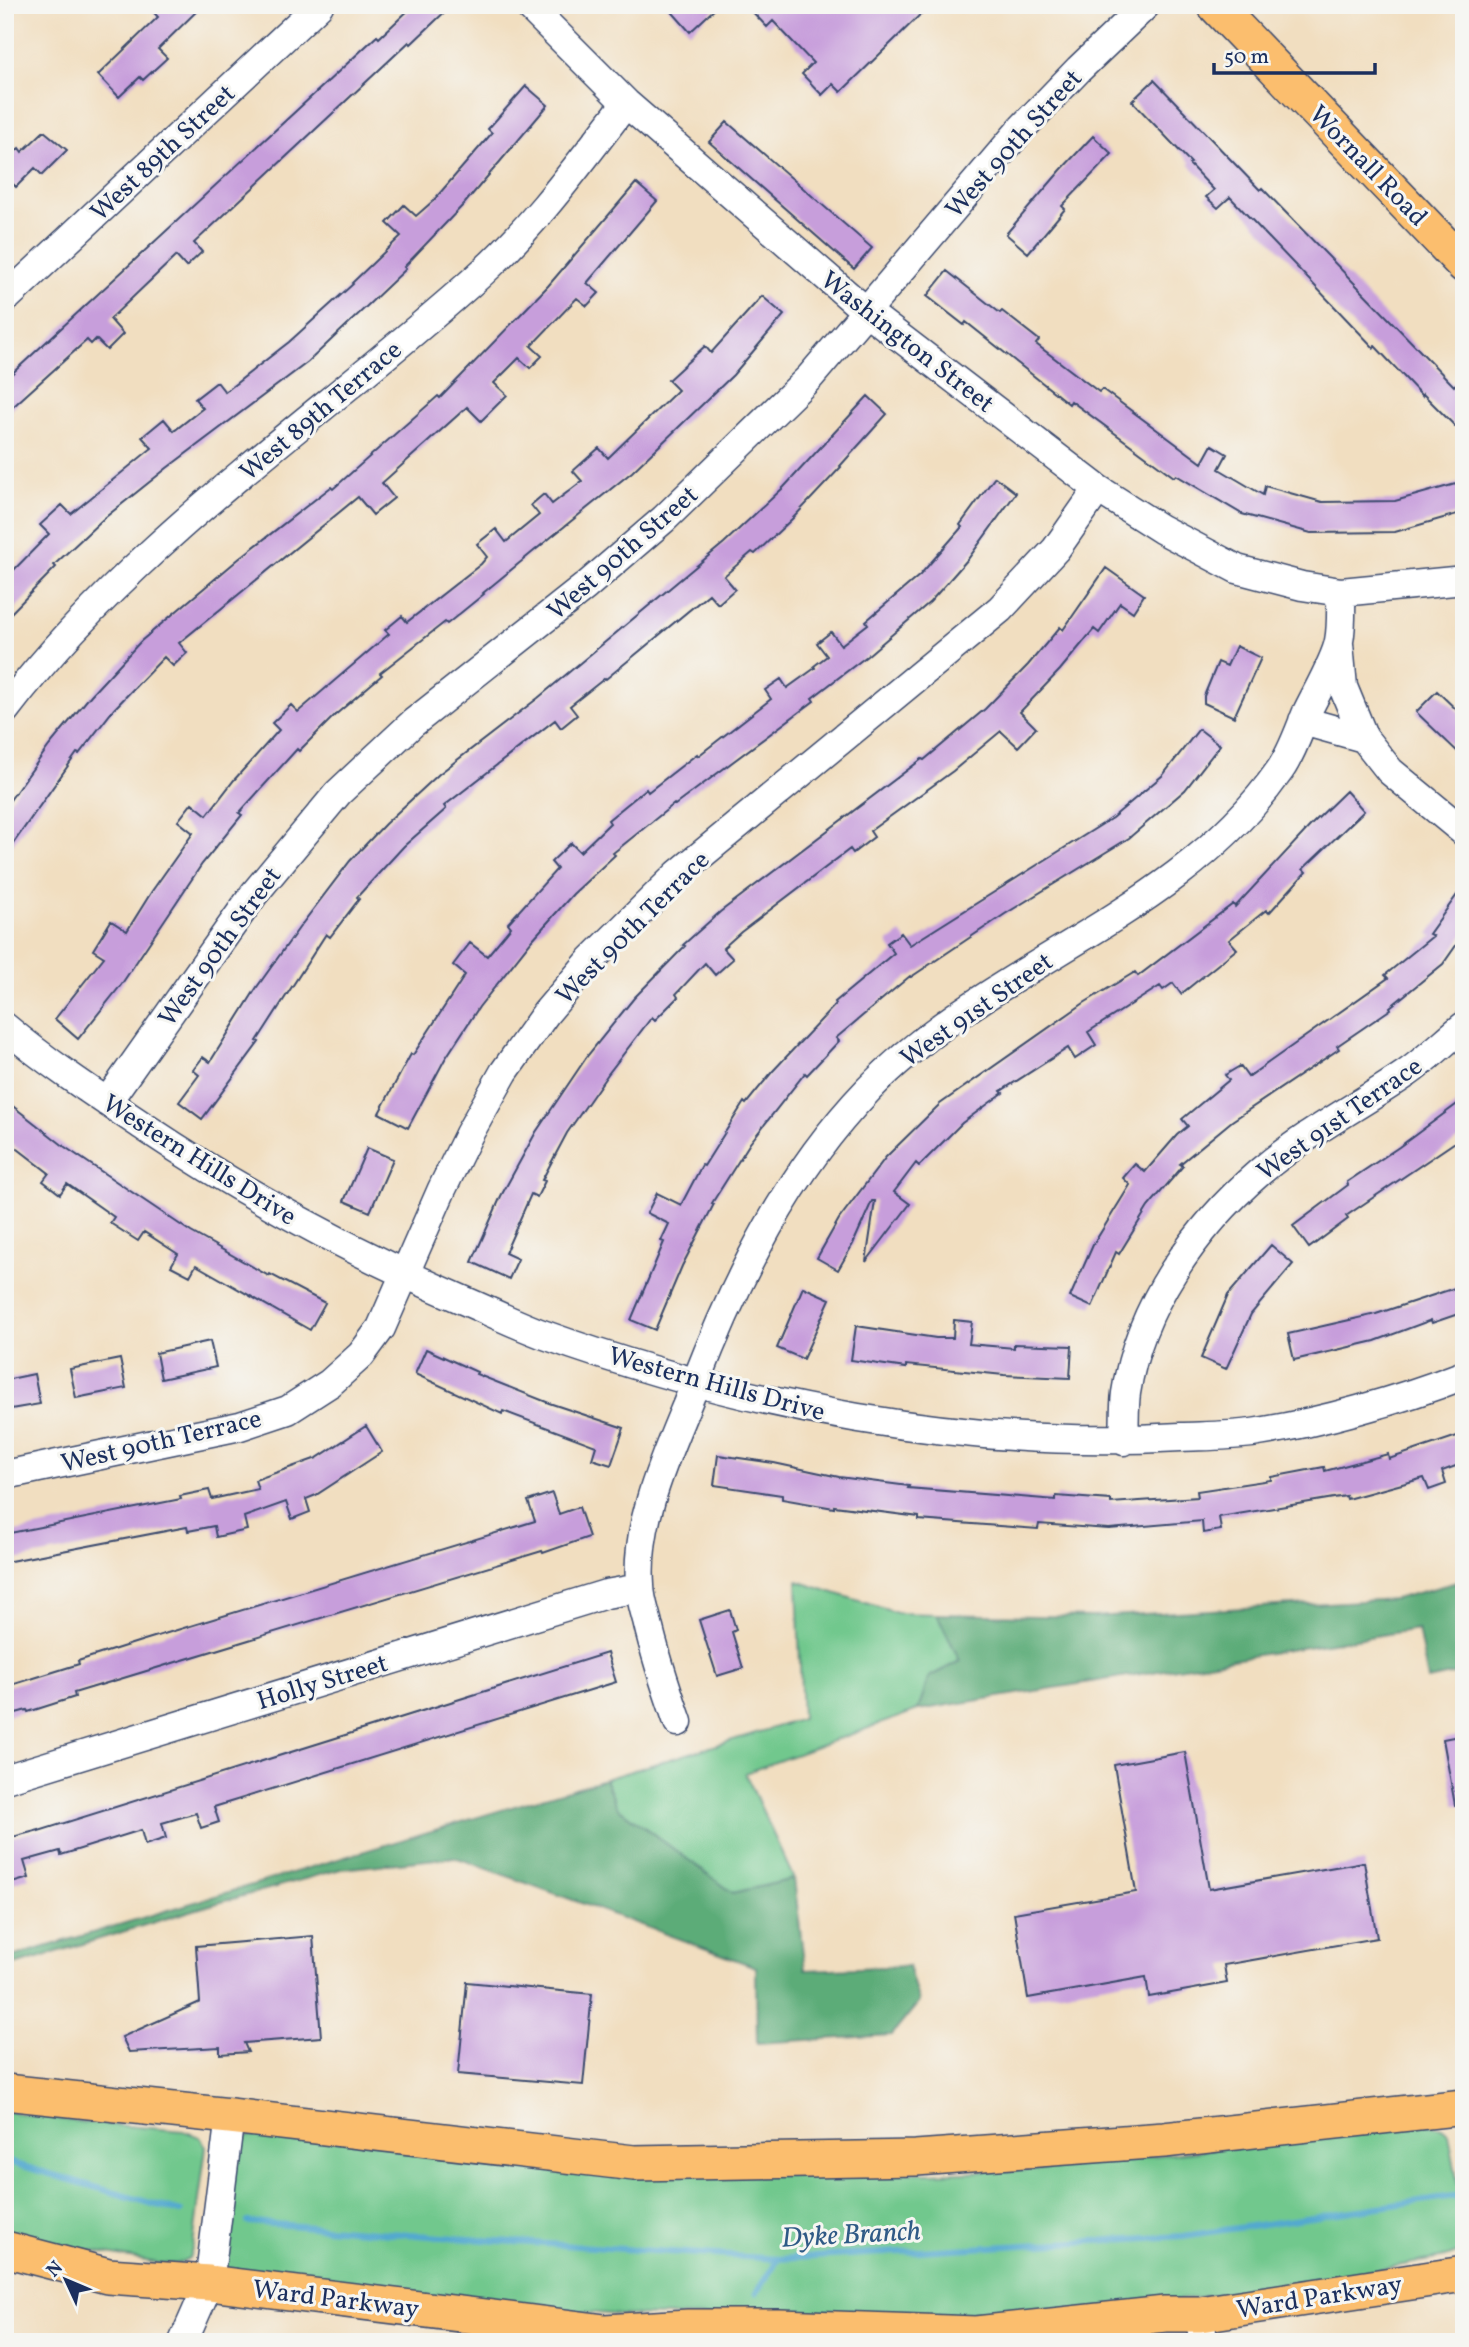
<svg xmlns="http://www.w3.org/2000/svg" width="1469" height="2347" font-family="Vollkorn,serif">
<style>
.green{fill:#71c88d;stroke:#467c76;stroke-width:2}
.forest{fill:#5cac78;stroke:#3c6e6b;stroke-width:2}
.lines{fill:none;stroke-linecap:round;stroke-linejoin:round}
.stream{stroke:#53a9cf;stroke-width:6}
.building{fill:#c79edb}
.minor-casing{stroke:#3b496d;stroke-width:31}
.major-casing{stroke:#3b496d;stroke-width:38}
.minor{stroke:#fff;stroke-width:28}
.major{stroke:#fbbe6e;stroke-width:35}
.labels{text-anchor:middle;stroke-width:6;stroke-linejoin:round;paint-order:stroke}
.street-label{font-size:26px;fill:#1b2f5e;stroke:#f6f6f2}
.water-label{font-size:28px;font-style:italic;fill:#2f5a86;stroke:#f6f6f2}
</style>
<rect width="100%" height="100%" fill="#f6f6f2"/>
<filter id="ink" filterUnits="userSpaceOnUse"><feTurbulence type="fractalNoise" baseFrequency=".0143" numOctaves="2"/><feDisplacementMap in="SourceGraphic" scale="14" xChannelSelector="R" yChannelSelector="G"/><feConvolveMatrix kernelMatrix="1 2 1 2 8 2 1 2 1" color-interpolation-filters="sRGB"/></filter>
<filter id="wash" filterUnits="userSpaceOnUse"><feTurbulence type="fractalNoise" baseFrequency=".00686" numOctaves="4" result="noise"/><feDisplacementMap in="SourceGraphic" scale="28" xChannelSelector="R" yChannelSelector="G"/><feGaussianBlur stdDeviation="1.57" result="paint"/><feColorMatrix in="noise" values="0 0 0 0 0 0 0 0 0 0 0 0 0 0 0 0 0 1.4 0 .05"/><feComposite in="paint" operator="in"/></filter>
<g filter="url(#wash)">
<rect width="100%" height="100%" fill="#f1dec0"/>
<!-- green -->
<path class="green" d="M797,1581L897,1613L937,1614L960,1661L929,1677L918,1710L745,1773L794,1879L733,1893L617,1807L605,1779L802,1719Z
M5,2111L79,2122L184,2131L200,2137L206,2147L193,2245L189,2258L177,2264L157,2263L5,2235Z
M1426,2124L1442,2128L1449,2134L1464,2220V2248L1462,2251L1446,2257L1327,2279L1150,2304L972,2322L622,2315L456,2302L231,2273L221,2265L236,2146L243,2137L257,2135L927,2173L1032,2170Z"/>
<!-- forest -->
<path class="forest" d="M1464,1580V1672L1428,1680L1418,1629L918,1710L929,1677L960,1661L937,1614L1093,1617L1395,1599Z
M605,1779L617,1807L733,1893L794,1879L805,1970L908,1966L919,2002L892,2035L757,2043L756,1967L455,1857L341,1869L207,1906L5,1968V1959Z"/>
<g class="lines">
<!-- stream -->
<path class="stream" d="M5,2161L181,2212
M248,2222L468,2239L778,2259L1183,2236L1454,2196
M756,2293L778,2259"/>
</g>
<g id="blocks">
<!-- building -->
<path class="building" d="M147,5H203L158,49L167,58L143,80L140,77L119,97L98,75L158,17Z
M414,5H452L411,44L409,42L194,243L202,252L186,267L176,256L110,319L123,334L107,350L96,339L91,344L87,340L5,414V380L377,36L379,38Z
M666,5H719L690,32Z
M746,5H930L841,92L833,84L822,95L802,74L813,63L773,21L767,27Z
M1154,80L1260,190L1262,188L1454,386L1464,376V435L1423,394L1422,396L1375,346L1374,348L1230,197L1218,208L1206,197L1214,190L1189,164L1191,163L1132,101Z
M526,86L548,105L465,203L404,267L406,269L308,362L167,468L102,520L54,565L56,567L5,619V579L49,534L40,525L62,505L71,514L152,448L142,437L164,419L174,431L203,408L195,399L217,382L225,392L289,342L353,284L352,283L401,236L387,223L404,205L416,216L433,201L492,133L488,129Z
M727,122L872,248L854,269L709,142Z
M44,131L67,150L42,175L35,168L16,187L5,176V162L19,148L22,152Z
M1093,136L1112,154L1062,206L1065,209L1028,253L1006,234L1061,170Z
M636,183L657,201L587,283L599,293L587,306L577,298L531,346L542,356L530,368L519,358L494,383L507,395L481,421L467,407L382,483L394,498L373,515L358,497L179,643L187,653L173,666L164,657L114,709L79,754L77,753L5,855V807L49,746L91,695L141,641L241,557L331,487L333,489L438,396L440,398L548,286Z
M947,271L1000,313L1002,311L1039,340L1036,344L1099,392L1102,389L1202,463L1212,445L1227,454L1219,469L1263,495L1265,486L1322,502L1395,501L1459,483L1464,501V512L1395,532L1311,533L1242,514L1176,475L1174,477L1071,401L1069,404L966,322L964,325L927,296Z
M762,296L784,315L733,375L632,472L534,551L483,593L484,594L447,624L445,622L380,673L382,675L334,716L299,751L297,749L239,813L242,815L202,864L121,985L78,1039L55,1019L104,957L93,950L111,921L127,931L152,891L193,833L178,821L192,803L207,815L234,780L279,730L272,723L291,705L298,712L389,634L385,630L402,616L407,622L481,564L487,557L477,544L496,529L506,542L539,515L531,505L544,494L552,504L582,481L573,471L599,448L608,458L678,390L668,380L705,346L711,353Z
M868,396L887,414L840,466L841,467L793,518L755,554L752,552L724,576L735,589L718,604L709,594L606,679L605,678L570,706L577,715L561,728L555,720L444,806L446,809L404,846L357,897L359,899L330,937L326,934L257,1041L259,1042L202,1119L179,1102L199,1075L193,1070L203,1057L210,1062L257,987L299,928L350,861L385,824L439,774L538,698L724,543L784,487Z
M995,477L1016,493L968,559L930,602L867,656L812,698L814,701L675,805L674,804L613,853L615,855L573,894L532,940L479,1007L445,1059L408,1128L379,1113L411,1054L413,1055L465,975L453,965L470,943L487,956L511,927L508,923L557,869L551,862L571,843L580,852L610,823L608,820L646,789L648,792L697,754L698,756L771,699L765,690L781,679L787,688L815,668L814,666L827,656L817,643L831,632L841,645L868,624L866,621L920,575L962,527L960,525Z
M1106,568L1144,595L1133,612L1120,603L1099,633L1094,629L1060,670L1020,712L1036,728L1018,747L1001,731L953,771L870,831L874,837L853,853L850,849L741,932L723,948L733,959L715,975L705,963L676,994L678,997L655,1020L652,1017L608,1074L567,1133L542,1180L545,1181L537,1197L531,1194L505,1253L518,1259L509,1279L472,1262L501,1196L536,1132L588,1055L634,998L685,946L683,945L720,912L922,759L924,760L985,709L1028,665L1060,627L1063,630Z
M1236,646L1261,658L1234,717L1204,703V696L1218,662L1227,666Z
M1437,691L1464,717V758L1416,712Z
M1199,729L1220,745L1185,790L1129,838L1005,914L911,977L910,976L836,1038L839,1041L807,1075L805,1073L750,1143L712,1203L714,1204L682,1266L655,1330L631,1320L664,1242L661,1241L669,1224L647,1213L657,1193L681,1205L702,1165L704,1166L744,1102L746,1104L772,1072L836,1004L835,1002L894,953L887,943L901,933L910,945L1112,818L1163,775Z
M1346,791L1364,811L1303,869L1306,872L1269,913L1266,910L1229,940L1237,949L1181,994L1173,983L1163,990L1160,986L1088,1032L1096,1045L1075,1059L1068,1048L1001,1091L1003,1093L962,1123L919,1166L916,1163L894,1192L910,1204L866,1262L875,1201H872L853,1244L838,1270L817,1258L839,1219L886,1157L940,1104L1084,1003L1135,972L1138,976L1233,904L1235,907L1312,824Z
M1464,885V934L1443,964L1390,1007L1391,1009L1337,1046L1339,1049L1232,1121L1180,1164L1183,1166L1148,1207L1119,1254L1116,1252L1092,1307L1070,1297L1093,1245L1130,1185L1123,1178L1135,1164L1145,1172L1177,1135L1188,1126L1182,1119L1229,1080L1225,1075L1240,1066L1248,1077L1388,978L1385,975L1433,936L1429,934Z
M1464,1099V1136L1346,1216L1348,1219L1309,1248L1293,1226L1348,1185L1347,1182L1399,1147Z
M5,1100L65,1147L191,1232L269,1276L270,1274L325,1303L310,1330L196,1265L190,1276L171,1266L178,1254L144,1232L138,1241L110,1223L114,1217L67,1184L60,1194L43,1181L49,1173L5,1139Z
M367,1148L393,1159L370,1212L344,1201Z
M1271,1245L1293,1264L1251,1314L1226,1369L1201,1358L1228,1295Z
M1464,1285V1312L1432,1323L1431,1320L1375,1341L1294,1360L1288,1334L1376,1314Z
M803,1287L830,1299L803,1359L777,1348Z
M954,1320L972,1322L969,1344L1014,1348V1344L1072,1346L1070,1378L1004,1375L906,1365V1368L851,1360L856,1326L936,1338H953Z
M210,1341L216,1367L161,1379L156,1353Z
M426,1349L477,1372L476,1374L549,1403L624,1428L611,1465L592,1459L596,1446L503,1411L502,1414L415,1374Z
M120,1359L126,1388L76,1398L70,1369Z
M34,1374L40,1404L5,1410V1380Z
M366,1426L382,1452L316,1495L306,1499L310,1512L292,1519L286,1502L244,1517L247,1530L216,1537L214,1526L188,1531L187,1527L5,1562V1534L181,1499L180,1496L209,1490L212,1499L258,1489L255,1480L317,1458Z
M1460,1435L1464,1448V1463L1442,1471L1446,1484L1429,1490L1424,1478L1347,1499L1346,1496L1219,1517L1221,1530L1203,1533L1202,1521L1109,1529L1039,1524L1038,1529L919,1520V1517L834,1506V1508L782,1499V1495L714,1485L718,1455L774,1463L839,1477L909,1486L908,1488L1056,1500V1496L1111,1500V1503L1198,1497L1197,1491L1271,1480V1477L1324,1467L1325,1471L1388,1454L1389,1459Z
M552,1493L559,1514L579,1507L589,1537L543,1553L542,1551L74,1693L75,1697L28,1712L27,1710L5,1716V1687L79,1664L78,1661L141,1641L535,1521L528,1501Z
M730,1610L736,1630L732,1632L743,1668L717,1676L699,1620Z
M607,1653L616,1682L214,1807L219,1822L201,1828L196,1813L162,1823L166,1838L145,1845L141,1830L61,1855L60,1851L24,1861L29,1878L5,1885V1839L39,1830V1831Z
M1464,1735V1805H1455L1443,1739Z
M1185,1752L1209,1889L1364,1862L1377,1938L1224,1965L1227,1983L1149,1997L1146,1977L1028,1998L1014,1913L1136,1892L1114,1765Z
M313,1936L321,2037L244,2043L248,2052L220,2054V2047L129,2052L122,2037L200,2002L196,1946Z
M467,1982L592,1994L583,2085L458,2074Z"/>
</g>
</g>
<g filter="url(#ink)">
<use href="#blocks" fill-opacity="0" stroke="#3b496d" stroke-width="2"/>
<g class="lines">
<defs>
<path id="minor" d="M528,5L626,103L867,312L1098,489L1161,529L1237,569L1302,586L1341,592
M5,299L319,5
M1339,644L1343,687L1364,738
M5,710C134,541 317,420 474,280C532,229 579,164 626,103
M1303,721L1364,738L1390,771L1464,832
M5,1027C49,1064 98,1096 146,1128C246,1195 352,1252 463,1300C489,1311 515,1324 542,1334C745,1407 966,1450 1181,1437C1205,1436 1229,1436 1252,1433C1319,1423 1400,1400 1464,1375
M107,1102L254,894L338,793L413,723L586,586L664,519L810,377L1022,128L1079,69L1146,5
M1124,1441C1125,1425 1124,1408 1126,1393C1139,1306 1196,1227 1261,1171C1306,1133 1359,1106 1407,1073C1427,1059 1445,1041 1464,1026
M5,1475L240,1426L288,1410L330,1383L361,1355L381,1328L442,1189L469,1134L504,1072L546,1013L591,960L678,874L1000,609L1056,549L1098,489
M678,1722C666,1688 655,1655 647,1620C644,1609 640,1597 640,1585C635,1515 671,1446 696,1382C737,1277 789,1172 868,1090C989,964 1178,917 1280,770C1292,753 1299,731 1307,712C1315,695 1336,659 1339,641C1342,626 1341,608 1341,592L1464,580
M5,1779L606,1594L640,1588
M1200,2314L1203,2342
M183,2342L209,2283L230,2116"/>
<path id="major" d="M1215,5L1464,265
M5,2092L230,2116L634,2163L916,2158L1164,2140L1464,2107
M5,2249L108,2276L209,2283L605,2332L688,2327H780L976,2334L1165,2314H1200L1464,2274"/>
</defs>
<!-- minor casing -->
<use href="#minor" class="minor-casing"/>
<!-- major casing -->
<use href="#major" class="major-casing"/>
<!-- minor -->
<use href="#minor" class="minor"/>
<!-- major -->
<use href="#major" class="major"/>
</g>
</g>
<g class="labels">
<!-- street labels -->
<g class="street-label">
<text transform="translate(1013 143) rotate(-48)" y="9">West 90th Street</text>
<text transform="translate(162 152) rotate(-43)" y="9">West 89th Street</text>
<text transform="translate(1369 165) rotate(46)" y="9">Wornall Road</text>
<text transform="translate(908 341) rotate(38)" y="9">Washington Street</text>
<text transform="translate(320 410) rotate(-40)" y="9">West 89th Terrace</text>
<text transform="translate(622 552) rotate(-41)" y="9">West 90th Street</text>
<text transform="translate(632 927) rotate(-45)" y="9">West 90th Terrace</text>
<text transform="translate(219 946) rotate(-54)" y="9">West 90th Street</text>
<text transform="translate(976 1009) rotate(-35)" y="9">West 91st Street</text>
<text transform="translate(1339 1118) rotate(-35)" y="9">West 91st Terrace</text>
<text transform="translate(200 1159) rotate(32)" y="9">Western Hills Drive</text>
<text transform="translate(717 1383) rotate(15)" y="9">Western Hills Drive</text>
<text transform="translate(161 1440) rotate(-13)" y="9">West 90th Terrace</text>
<text transform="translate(322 1681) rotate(-17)" y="9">Holly Street</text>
<text transform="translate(1319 2296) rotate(-9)" y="9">Ward Parkway</text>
<text transform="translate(336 2298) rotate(7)" y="9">Ward Parkway</text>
</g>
<!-- water labels -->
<g class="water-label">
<text transform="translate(851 2233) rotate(-3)" y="10">Dyke Branch</text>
</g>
</g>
<!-- margin -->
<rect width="1469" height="2347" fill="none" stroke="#f6f6f2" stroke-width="28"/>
<!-- north arrow -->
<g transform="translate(66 2280) rotate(314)" stroke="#f6f6f2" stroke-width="5" paint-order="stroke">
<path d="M0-5L12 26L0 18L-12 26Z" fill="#1b2f5e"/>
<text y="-10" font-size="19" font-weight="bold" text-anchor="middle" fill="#1b2f5e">N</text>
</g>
<!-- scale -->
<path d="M1214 63v10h161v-10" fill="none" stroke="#1b2f5e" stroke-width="3.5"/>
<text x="1224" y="63" font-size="21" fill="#1b2f5e" stroke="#f6f6f2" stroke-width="5" paint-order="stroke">50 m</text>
</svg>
